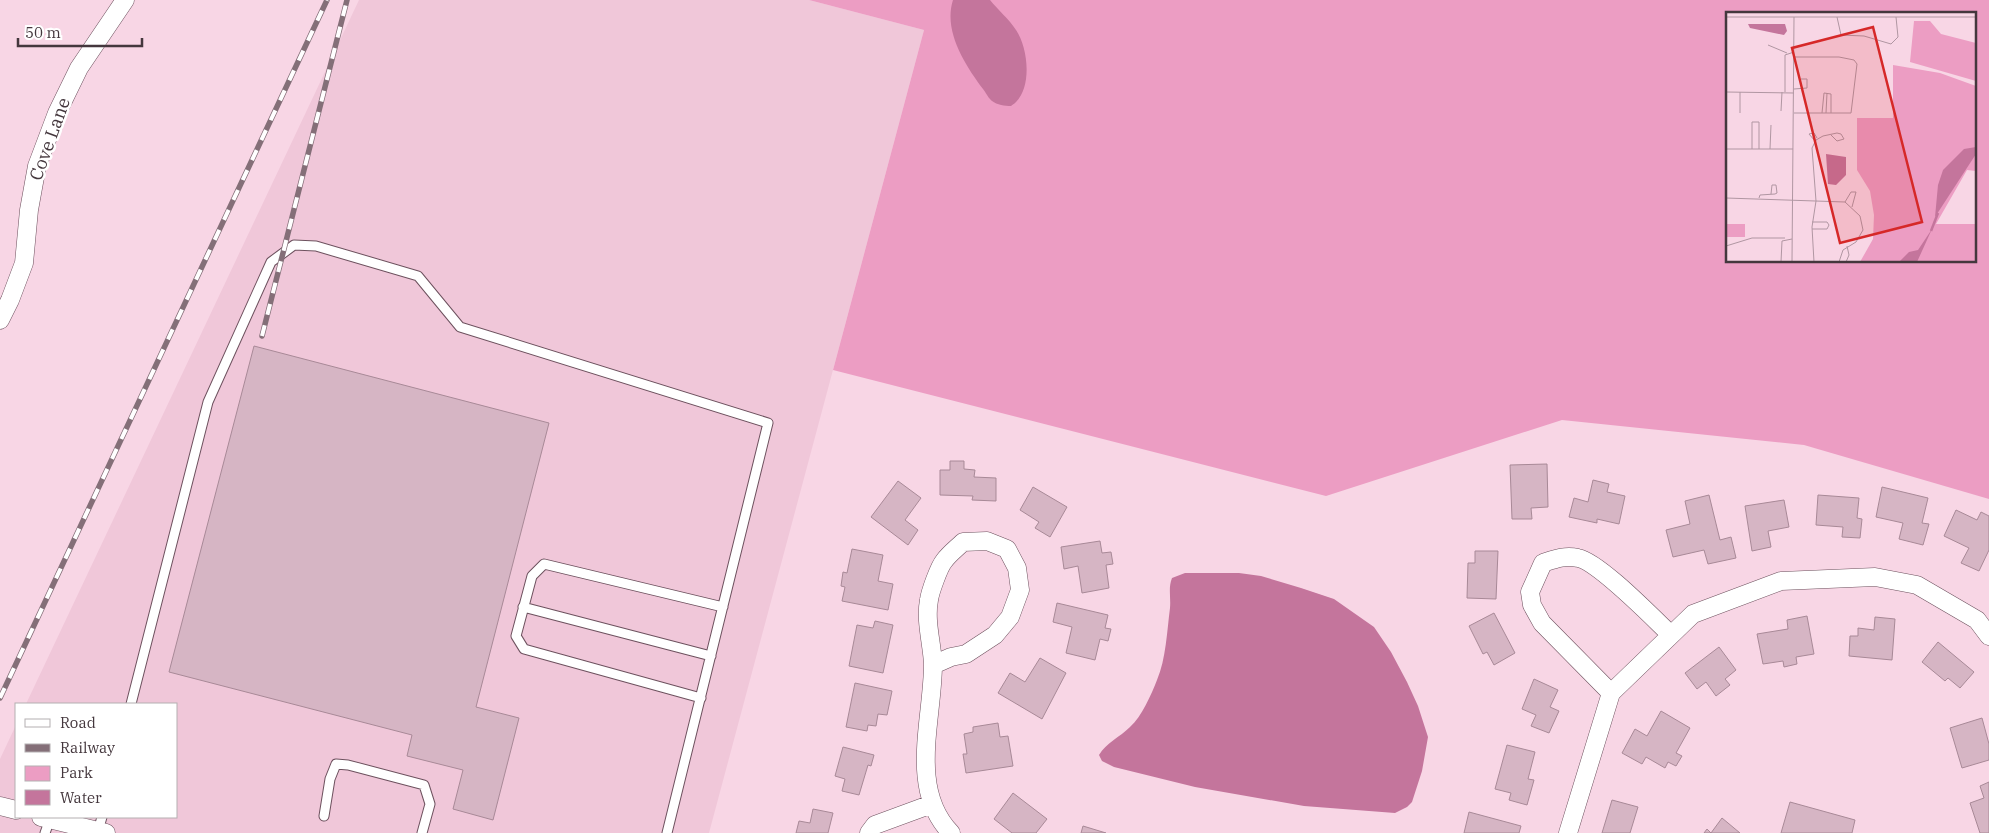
<svg xmlns="http://www.w3.org/2000/svg" width="1989" height="833" font-family="'IBM Plex Serif',serif">
<style>
.built{fill:#f0c7d9}
.green{fill:#ec9dc3;fill-rule:evenodd}
.water{fill:#c4759c}
.building{fill:#d6b5c4;stroke:#a88997}
.lines{fill:none;stroke-linecap:round;stroke-linejoin:round}
.service-casing{stroke:#6d515e;stroke-width:11}
.minor-casing{stroke:#6d515e;stroke-width:19}
.service{stroke:#fff;stroke-width:9}
.minor{stroke:#fff;stroke-width:18}
.rail-casing{stroke:#846f78;stroke-width:5.5}
.rail{stroke:#fff;stroke-width:4;stroke-dasharray:11;stroke-linecap:butt}
.labels{text-anchor:middle;stroke-width:5;stroke-linejoin:round;paint-order:stroke}
.street-label{font-size:18px;fill:#44373d;stroke:#fff}
.inset-river{fill:none;stroke:#c4759c;stroke-width:2.5}
.inset-road{fill:none;stroke:#b096a2;stroke-width:1}
.view{fill:#d62828;fill-opacity:0.15;stroke:#d62828;stroke-width:2.5}
.inset-edge{fill:none;stroke:#44373d;stroke-width:2.5}
</style>
<rect width="100%" height="100%" fill="#f8d6e5"/>
<!-- built -->
<path class="built" d="M359,0H809L924,30L709,833H0V759L16,725V817H176V704H26Z"/>
<!-- green -->
<path class="green" d="M809,0H1989V499L1804,445L1562,420L1326,496L833,370L924,30ZM1728,14H1975V261H1728Z"/>
<!-- water -->
<path class="water" d="M953,0H990C998,10 1009,19 1016,30C1029,49 1033,93 1011,106C1005,106 997,105 992,101C989,99 986,93 983,89C965,65 943,31 953,0Z
M1185,573H1239L1261,576L1301,588L1334,599L1374,627L1391,652L1407,682L1418,706L1428,737L1422,771L1412,802L1407,807L1395,813L1304,806L1195,787L1114,767L1102,761L1099,755C1106,743 1120,737 1130,727C1142,716 1151,695 1157,680C1166,659 1167,631 1170,608C1171,597 1168,588 1172,578Z"/>
<!-- building -->
<path class="building" d="M254,346L549,423L476,707L519,718L493,820L453,809L463,770L407,756L412,735L169,672Z
M950,461H964V469L975,470L974,477L996,478V501L972,500L973,496L940,495V470H950Z
M1547,464L1548,507L1531,508L1532,519H1512L1510,465Z
M1593,480L1609,484L1607,492L1625,496L1619,524L1597,519V523L1569,517L1574,498L1588,502Z
M898,481L921,498L905,520L918,530L908,545L871,517Z
M1033,487L1067,507L1050,537L1035,528L1039,522L1020,510Z
M1882,487L1928,498L1922,523L1929,524L1923,545L1899,539L1903,523L1876,517Z
M1709,495L1720,540L1731,537L1736,558L1708,564L1704,550L1673,557L1666,530L1690,524L1685,501Z
M1818,495L1859,498L1857,518L1862,519L1860,538L1842,537L1843,527L1816,525Z
M1784,500L1789,527L1768,531L1771,547L1752,551L1745,506Z
M1956,510L1977,520L1981,512L1989,516V550L1979,571L1961,563L1969,548L1944,536Z
M1100,541L1102,553L1111,552L1113,564L1106,565L1109,588L1082,593L1078,566L1064,569L1061,547Z
M852,549L883,555L878,581L893,584L888,610L842,601L845,587L841,586L843,572L847,573Z
M1475,551H1498L1496,599L1467,598L1468,563H1475Z
M1057,603L1108,615L1105,628L1111,629L1108,641L1100,639L1095,660L1066,653L1072,627L1053,622Z
M1494,613L1515,653L1494,665L1487,652L1483,654L1469,626Z
M1807,616L1814,654L1796,657L1797,664L1784,667L1783,661L1763,664L1757,634L1788,629L1787,620Z
M1875,617L1895,619L1892,660L1849,656L1850,636H1858V628L1874,630Z
M875,621L893,625L883,673L849,666L857,625L873,628Z
M1938,642L1974,672L1960,688L1948,678L1945,681L1922,662Z
M1719,647L1736,670L1725,679L1730,685L1716,696L1706,682L1697,689L1685,673Z
M1040,658L1066,673L1042,719L998,693L1010,673L1025,682Z
M1534,679L1558,690L1550,707L1559,711L1549,733L1531,726L1536,715L1522,709Z
M855,683L892,691L887,715L878,714L876,726L868,725L867,731L846,727Z
M1661,711L1690,728L1676,753L1682,756L1676,766L1668,762L1665,768L1646,757L1642,764L1622,753L1635,729L1647,736Z
M1982,718L1989,744V760L1962,768L1950,728Z
M998,723L1000,737L1008,736L1013,766L966,773L963,754H967L964,734L973,732V727Z
M1507,745L1535,752L1528,779L1534,780L1527,805L1509,800L1511,793L1495,789Z
M843,747L874,755L871,766L868,765L859,795L842,791L845,779L835,776Z
M1989,782V833H1980L1970,803L1984,798L1980,786Z
M1013,793L1047,819L1036,833H1012L994,819Z
M1612,800L1638,807L1630,833H1602Z
M1790,802L1855,820L1852,833H1781Z
M813,809L833,813L828,833H796L799,821L810,823Z
M1469,812L1521,826L1519,833H1464Z
M1722,818L1740,833H1704L1707,829L1711,833Z
M1083,826L1106,833H1081Z"/>
<g class="lines">
<defs>
<path id="service" d="M523,607L711,656
M701,698L524,649L516,636L532,576L544,564L723,607
M131,704L208,402L271,262L294,245L316,246L418,276L460,327L768,423L667,833
M324,816L330,779L336,764L348,765L424,785L430,804L422,833
M98,831L102,817
M45,833L50,819"/>
<path id="minor" d="M0,320L10,300L24,263L29,210L37,166L57,113L79,68L125,0
M933,665L951,657L966,654L995,635L1010,617L1020,590L1017,568L1007,549L987,541L963,542C957,548 949,554 944,561C939,567 930,592 929,600C925,621 932,643 933,664C933,719 908,789 951,833
M1611,693L1542,623L1532,605L1530,592L1543,563C1555,559 1565,555 1578,558C1599,562 1653,618 1671,635
M0,806L16,810
M41,817L106,833
M869,833L875,825L932,804
M1568,833L1611,693L1693,614L1781,581L1875,577L1917,585L1977,620L1989,636"/>
</defs>
<!-- service casing -->
<use href="#service" class="service-casing"/>
<!-- minor casing -->
<use href="#minor" class="minor-casing"/>
<!-- service -->
<use href="#service" class="service"/>
<!-- minor -->
<use href="#minor" class="minor"/>
<defs>
<path id="rail" d="M262,336L347,0
M0,698L327,0"/>
</defs>
<!-- rail casing -->
<use href="#rail" class="rail-casing"/>
<!-- rail -->
<use href="#rail" class="rail"/>
</g>
<g class="labels">
<!-- street labels -->
<g class="street-label">
<text transform="translate(50 139) rotate(-70)" y="6">Cove Lane</text>
</g>
</g>
<!-- overview -->
<g transform="translate(1726 12)">
<rect width="250" height="250" fill="#f8d6e5"/>
<path d="M188,9H204L215,22L250,31V69L184,50ZM167,53L214,61L250,74V159L241,158L210,212H250V250H134L147,227L148,203L144,179L131,158V106H167ZM0,212H19V225H0Z" fill="#ec9dc3"/>
<path d="M22,12H59L61,19L58,23L24,16ZM250,135V142L209,205L212,173L217,158L238,137ZM100,142L120,145V163L110,173L102,172ZM206,217L191,250H173L183,240L192,238Z" fill="#c4759c"/>
<path class="inset-river" d="M205,219L212,201"/>
<path class="inset-road" d="M0,5H250M111,5L115,23L138,24L165,32L172,25L170,5M42,33L61,41M68,77L81,76V67H75M0,80L68,81M59,80V43L68,40M55,99L56,80M14,101V80M68,101H125L131,52L128,48L113,45H68M96,101L98,81L105,82V101M100,101L101,81M89,129L83,122L88,121L91,126M0,137H67M26,137V110H33V137M44,137L45,113M0,186L119,190L134,204L137,218L130,230L117,238L113,250M33,186L34,183L49,182L51,181L50,173H46L45,182M119,190L125,180H130L126,195M86,217H101L103,213L101,210H86M0,234L26,226H59M55,250L56,229L66,227M66,250L68,5M88,250L86,215L90,189L86,136L90,128L97,124L111,121L115,122L118,127L111,129L105,123M120,250L123,243L121,234"/>
<path class="view" d="M147,15L196,210L114,231L66,36Z"/>
<rect width="250" height="250" class="inset-edge"/>
</g>
<!-- legend -->
<rect x="15" y="703" width="162" height="115" fill="#ffffff" stroke="#b4afb1"/>
<rect x="25" y="719" width="25" height="8" fill="#ffffff" stroke="#b4afb1"/>
<text x="60" y="728" font-size="15" fill="#44373d">Road</text>
<rect x="25" y="744" width="25" height="8" fill="#846f78" stroke="#b4afb1"/>
<text x="60" y="753" font-size="15" fill="#44373d">Railway</text>
<rect x="25" y="766" width="25" height="15" fill="#ec9dc3" stroke="#b4afb1"/>
<text x="60" y="778" font-size="15" fill="#44373d">Park</text>
<rect x="25" y="790" width="25" height="15" fill="#c4759c" stroke="#b4afb1"/>
<text x="60" y="803" font-size="15" fill="#44373d">Water</text>
<!-- scale -->
<path d="M18 38v8h124v-8" fill="none" stroke="#44373d" stroke-width="2.5"/>
<text x="25" y="38" font-size="15" fill="#44373d" stroke="#ffffff" stroke-width="4" paint-order="stroke">50 m</text>
</svg>
